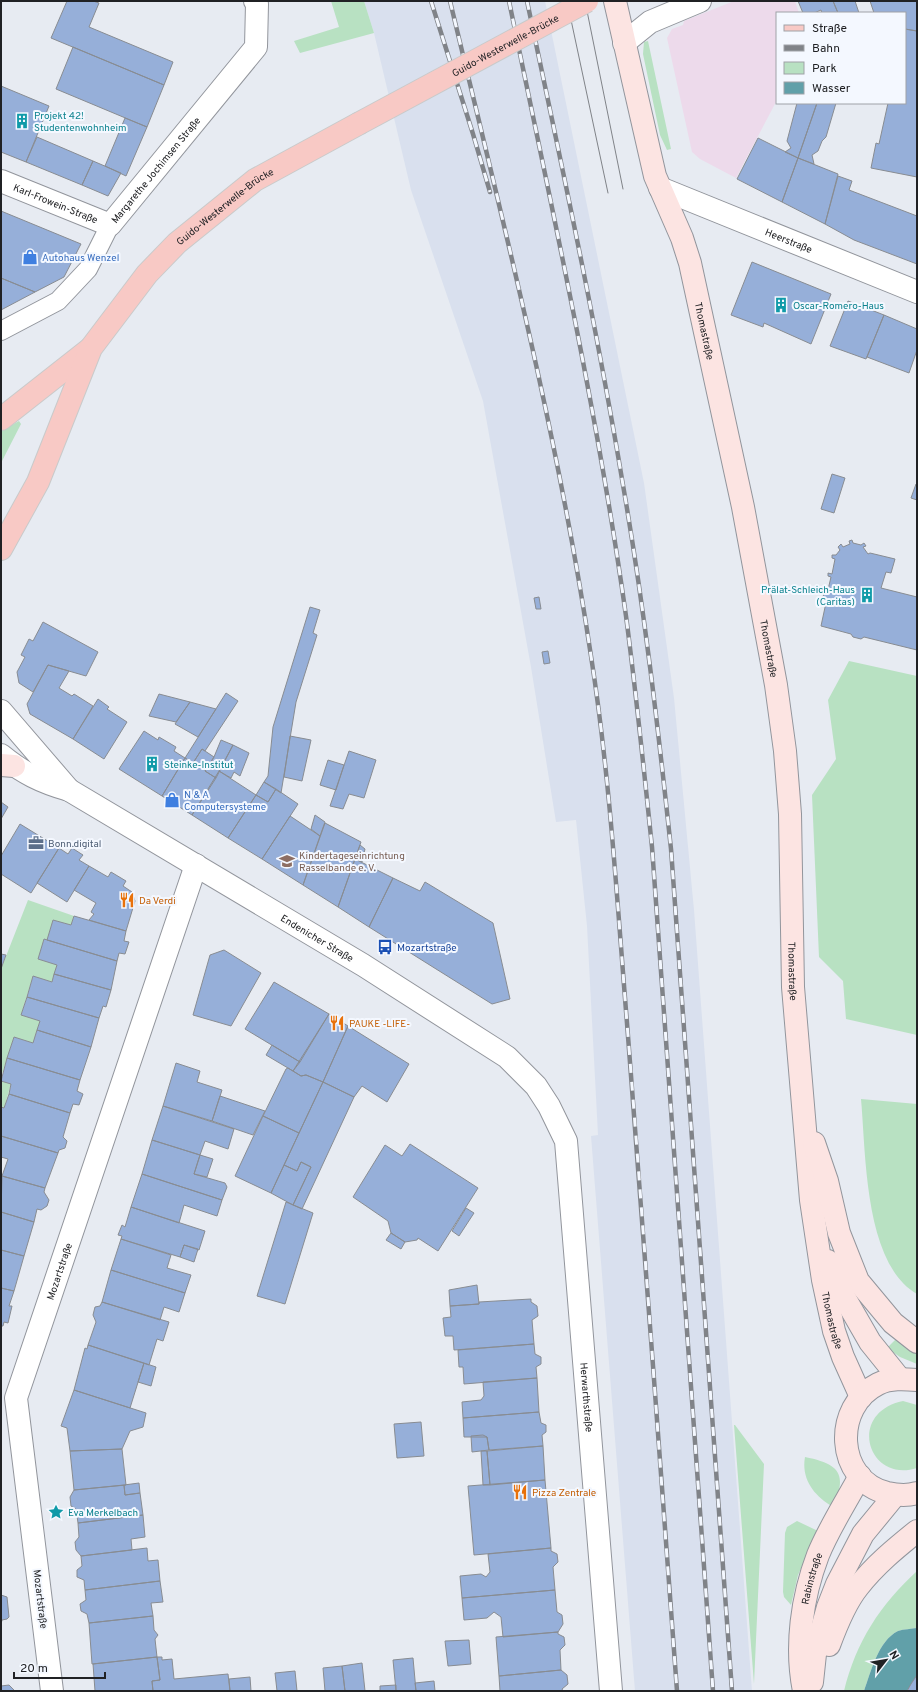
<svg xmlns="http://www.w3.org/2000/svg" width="918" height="1692" font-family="Overpass,sans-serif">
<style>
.industrial{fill:#eddaeb}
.built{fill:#d9e0ee}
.green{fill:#b8e1c2}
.water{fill:#61a0a9}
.building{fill:#96afd9;stroke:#888c92}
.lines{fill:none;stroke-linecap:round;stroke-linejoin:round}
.lane-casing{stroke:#92959c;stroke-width:20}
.street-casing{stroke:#92959c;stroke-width:24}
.secondary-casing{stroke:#92959c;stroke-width:24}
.primary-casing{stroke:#c9caca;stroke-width:24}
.lane{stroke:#fff;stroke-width:18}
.street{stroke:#fff;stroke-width:22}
.secondary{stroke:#fce4e2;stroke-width:22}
.primary{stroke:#f8c9c5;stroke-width:22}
.tram{stroke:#808388;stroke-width:1}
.rail-casing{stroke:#808388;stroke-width:4.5}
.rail{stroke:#f4f8ff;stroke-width:3;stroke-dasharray:9;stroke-linecap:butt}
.primary-bridge-casing{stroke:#c9caca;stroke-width:24;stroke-linecap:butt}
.primary-bridge{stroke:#f8c9c5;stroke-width:22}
.labels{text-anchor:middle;stroke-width:4;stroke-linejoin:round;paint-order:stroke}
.street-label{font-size:10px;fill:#202124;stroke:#f4f8ff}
.culture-label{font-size:10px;fill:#0d838f;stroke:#f4f8ff;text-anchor:start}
.shop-label{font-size:10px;fill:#366cbe;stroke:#f4f8ff;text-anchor:start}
.service-label{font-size:10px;fill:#4e5e75;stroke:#f4f8ff;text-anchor:start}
.education-label{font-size:10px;fill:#785e54;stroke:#f4f8ff;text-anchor:start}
.food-label{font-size:10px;fill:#c56008;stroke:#f4f8ff;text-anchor:start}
.transit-label{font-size:10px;fill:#164399;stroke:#f4f8ff;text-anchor:start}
</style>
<rect width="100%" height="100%" fill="#e7ebf2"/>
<!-- industrial -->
<path class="industrial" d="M734,1H795L799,13H777V100L736,178L700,159L692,152L667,38L672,29L683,25L684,21Z"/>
<!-- built -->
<path class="built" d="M364,1H545L644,483L674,698L694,910L752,1691H635L591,1136L598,1135L587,926L576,820L556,822L531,667L483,401L411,190L374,33Z"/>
<!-- green -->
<path class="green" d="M331,1H364L374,33L300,53L294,41L339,27Z
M648,41L671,149L667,150L660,135L643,54L644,42Z
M19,421L21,424L1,463V431Z
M849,661L917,676V1035L846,1019L843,981L819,957L812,795L836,759L828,700Z
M28,900L74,916L71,925L53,920L47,940L44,939L38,959L57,965L52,982L33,976L21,1015L40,1021L33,1043L14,1037L1,1077V969Z
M1,1081L11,1084L4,1108L1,1107Z
M861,1099L917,1104V1294C864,1264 866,1153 861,1099Z
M896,1339L917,1352V1364L900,1357L887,1348Z
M903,1401L917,1405V1468C868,1484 846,1413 903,1401Z
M735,1425L764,1464L754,1684L734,1425Z
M805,1457C839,1464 848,1473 833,1507C814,1496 801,1479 805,1457Z
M797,1521L818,1531L798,1575L791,1605L784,1597L783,1592L785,1533L787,1527Z
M917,1571V1628C911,1629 904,1629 898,1631C878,1641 871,1672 864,1691H844C856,1642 880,1605 917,1571Z"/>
<!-- water -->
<path class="water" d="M917,1628V1675L907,1691H864C871,1672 878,1641 898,1631C904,1629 911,1629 917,1628Z"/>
<!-- building -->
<path class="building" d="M67,1H93L99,3L89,27L173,62L164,85L51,38Z
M798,1H833L838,13H822L821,10L814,13H803Z
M833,1H855L859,13H838Z
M870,1H917V31L905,29V13H874Z
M905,29L917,31V177L871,168L876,143L879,144L888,103H905Z
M73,47L164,85L147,127L56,89Z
M1,86L49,106L26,162L1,152Z
M797,103H817L798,158L785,152L791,148L787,141Z
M817,103H836L826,137L822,141L818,151L812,155L814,164L798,158Z
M125,118L147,127L126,176L105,166Z
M37,137L93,161L82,185L26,162Z
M758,138L798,158L782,202L737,179Z
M798,158L838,174L825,224L782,202Z
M93,161L121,173L108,196L82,185Z
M838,176L852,181L849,190L917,216V264L854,240L825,224Z
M1,211L81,244L64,277L35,292L1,278Z
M752,262L831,294L811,344L764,323L763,327L731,315Z
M1,278L35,292L1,310Z
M848,301L884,315L866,359L830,346Z
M884,315L917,329V350L909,373L867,357Z
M832,474L845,478L834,513L821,509Z
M916,484H917V500L911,498Z
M852,540L853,543L861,545L864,543L866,546L863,547L868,554L870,553L895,559L891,573L886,572L881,588L917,597V650L864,637L861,639L853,637L851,634L821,626L827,598L823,597L824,593L827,594L831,577L828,576V573L832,574L835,559L832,558V555H836L840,550L838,547L841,544L843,547L850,544L849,541Z
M539,597L541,609H536L534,598Z
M310,607L320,610L313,633L317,635L296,702L281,793L264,782L268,776L273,727Z
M43,622L98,652L86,676L48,665L33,692L19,683L17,672L25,657L21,655L29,639L33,641Z
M548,651L550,663L544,664L542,652Z
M48,665L69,671L59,688L72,696L74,694L93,706L73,739L30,714L27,704Z
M226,693L238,701L205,751L202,749L193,763L185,758Z
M159,694L190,702L176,722L149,716Z
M98,699L109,707L107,709L127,722L104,759L73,739Z
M190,702L216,709L198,737L175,724Z
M144,731L158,740L159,737L176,747L174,751L185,758L162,796L119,769Z
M290,736L311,740L302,781L284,777Z
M221,740L233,745L216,778L205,771L214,757Z
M233,745L249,753L240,776L234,772L231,778L219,771Z
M202,749L214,757L205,771L216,778L192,815L162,796L185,758L193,763Z
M349,751L376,760L364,798L349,794L343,809L330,806Z
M328,760L344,765L336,790L320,785Z
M219,771L256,795L228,838L192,815Z
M264,782L276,789L268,802L256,795Z
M276,789L298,804L262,859L228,838L256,795L268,802Z
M1,802L8,807L1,819Z
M315,815L325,822L320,836L311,829Z
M290,816L320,836L303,885L262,859Z
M325,823L361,842L338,907L303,885Z
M20,824L59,848L31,893L1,874V856Z
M360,845L365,849L362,862L355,859Z
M59,848L68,854L72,848L83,855L79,860L89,866L67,902L37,883Z
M355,859L393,878L369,927L338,907Z
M89,866L108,877L111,872L126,881L123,886L132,892L135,901L126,931L89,920L94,914L91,912L96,903L74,890Z
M393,878L420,891L425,882L493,923L510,999L492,1004L369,927Z
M74,916L126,931L124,941L129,942L125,954L119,953L117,961L47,940L53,920L71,925Z
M44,939L117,961L111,990L54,974L57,965L38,959Z
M224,950L261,973L231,1026L193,1015L210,955Z
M1,954L6,955L1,969Z
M54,974L111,990L106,1007L103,1006L99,1018L27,997L33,976L52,982Z
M274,982L329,1014L300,1062L245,1029Z
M27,997L99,1018L91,1047L37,1030L40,1021L21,1015Z
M329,1014L348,1026L323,1082L306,1075L301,1076L293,1071Z
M348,1026L409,1064L387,1102L362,1086L354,1097L323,1082Z
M37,1030L91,1047L80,1080L7,1058L14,1037L33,1043Z
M272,1045L300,1062L293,1071L266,1055Z
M7,1058L80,1080L77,1091L83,1094L79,1105L73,1104L70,1113L9,1094L11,1084L1,1081Z
M176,1063L200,1071L197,1082L222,1090L212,1121L163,1106Z
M288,1068L301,1076L306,1075L323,1082L299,1133L263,1116L286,1069Z
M323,1082L354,1097L302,1209L293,1205L311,1167L301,1162L297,1171L284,1165Z
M9,1094L70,1113L63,1137L67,1141L65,1148L59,1150L58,1153L1,1136V1107L4,1108Z
M220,1096L265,1111L253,1135L212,1121Z
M163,1106L234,1129L228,1149L205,1141L200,1155L152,1140Z
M263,1116L299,1133L271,1193L235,1176Z
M1,1136L58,1153L45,1188L2,1176L8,1159L1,1157Z
M152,1140L200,1155L194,1174L225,1183L227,1187L222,1200L142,1174Z
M410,1144L478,1188L438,1251L418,1238L417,1240L405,1242L391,1233L388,1221L353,1197L385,1145L402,1156Z
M200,1155L213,1159L207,1177L194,1174Z
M301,1162L311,1167L293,1205L271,1193L284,1165L297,1171Z
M142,1174L222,1200L217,1216L184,1205L179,1223L131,1207Z
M2,1176L45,1188L44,1192L49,1200L47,1206L41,1210L37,1209L34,1222L1,1212Z
M286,1202L313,1213L285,1304L257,1296Z
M131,1207L205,1231L199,1250L184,1245L180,1257L121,1239L122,1236L118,1235L122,1225L125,1227Z
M466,1208L474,1213L459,1236L452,1231Z
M1,1212L34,1222L24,1256L1,1250Z
M391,1233L405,1242L401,1249L386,1240Z
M121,1239L171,1255L167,1268L191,1275L185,1293L111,1270Z
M184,1245L198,1249L194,1262L180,1257Z
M1,1250L24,1256L14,1291L1,1288Z
M111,1270L185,1293L179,1312L164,1307L160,1320L102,1302Z
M477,1285L479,1304L450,1306L449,1290Z
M1,1288L14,1291L9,1306H12L8,1323L4,1322L3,1326H1Z
M531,1299V1302L537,1306L538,1316L532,1320L534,1344L454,1350L453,1336H445L443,1318L451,1317L450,1306L479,1304V1302Z
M102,1302L169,1322L163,1341L157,1339L149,1365L88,1345L96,1322L93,1315L95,1307L100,1306Z
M534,1344L535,1354L541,1357V1364L536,1367L537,1378L464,1384L463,1367H459L458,1350Z
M88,1345L144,1363L130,1408L74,1390L85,1348L87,1349Z
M144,1363L156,1367L151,1386L138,1382Z
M537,1378L539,1412L463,1418L462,1402L481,1400L484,1396L483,1382Z
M74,1390L146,1413L143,1427L130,1431L122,1449L70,1451L67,1428L61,1426Z
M539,1412L541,1423L546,1425V1432L542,1435L543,1446L489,1450L487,1437H464L463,1418Z
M421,1422L424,1456L397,1458L394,1424Z
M483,1435L487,1437L489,1450L472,1452L471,1436Z
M543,1446L545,1480L490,1485L487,1451Z
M122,1449L126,1485L74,1490L70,1451Z
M481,1451H487L490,1485H483Z
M545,1480L551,1548L474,1555L468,1486Z
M139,1483L140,1493L125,1495L124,1485Z
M124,1485L125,1495L140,1493L143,1515L78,1523L76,1509L71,1506L70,1497L74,1490Z
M143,1515L145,1537L131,1539L132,1550L81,1556L76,1550L75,1542L79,1537L78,1523Z
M147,1548L148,1561L158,1560L160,1581L85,1590L84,1580L77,1577V1570L82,1566L81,1556Z
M551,1548V1551L557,1554L558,1562L553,1567L555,1590L462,1598L460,1576L481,1574L486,1577L490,1572L488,1554Z
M160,1581L163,1602L151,1603L153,1616L89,1623L87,1614L81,1611L80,1604L86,1600L85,1590Z
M555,1590L557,1612L562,1615L563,1624L558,1632L503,1637L501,1617L494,1612L487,1618L464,1620L462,1598Z
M1,1595L7,1597L9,1617L7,1619L2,1620L1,1624Z
M153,1616L154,1630L158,1635L155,1639L157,1657L92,1664L89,1623Z
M558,1632V1634L564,1637L565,1645L560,1650L561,1670L499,1676L496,1637Z
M469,1640L471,1664L448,1666L445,1641Z
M157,1657H162V1660L172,1659L174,1679L228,1674L230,1691H153L152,1681L160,1680Z
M157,1657L160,1680L152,1681L153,1691H95L93,1664Z
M413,1658L416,1691H396L393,1660Z
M362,1663L365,1691H345L342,1666Z
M342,1666L345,1691H325L323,1668Z
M561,1670L567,1675L568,1684L562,1689L563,1691H500L499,1676Z
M295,1671L297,1691H277L275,1673Z
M917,1675V1691H907L911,1684Z
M250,1677L251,1691H230L229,1679Z
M434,1681L435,1691H416L415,1683Z
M9,1685L15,1691H1V1686Z
M396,1685V1691H380V1686Z"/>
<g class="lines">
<defs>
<path id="lane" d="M1,331L58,301L88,269L110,225"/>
<g id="street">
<path d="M624,43L650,22L700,1"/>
<path id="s1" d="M1,181L110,225L256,47L257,4L255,1"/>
<path id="s2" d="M660,188L917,292"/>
<path d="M1,711L69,790"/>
<path id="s3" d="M1,755C23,773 41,782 69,790L363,965L507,1057L536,1086L549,1106L566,1141L611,1691"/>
<path id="s4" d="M52,1691L16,1398L196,865"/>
</g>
<g id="secondary">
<path id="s5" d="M615,1L655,176L682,238L690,263L743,507L776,685L785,751L790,814L793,987L811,1200L823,1280L834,1331L843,1357L861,1397"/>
<path d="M1,765L14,766"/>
<path d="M814,1143L827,1181L839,1233L858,1281L893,1323L917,1342"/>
<path d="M828,1261L843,1295L870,1342L899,1378"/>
<path d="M917,1380C904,1379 890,1378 878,1384C833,1406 835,1480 887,1493C896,1495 908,1496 917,1493"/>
<path d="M829,1645C836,1626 845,1603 858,1587C875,1565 896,1548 917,1531"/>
<path d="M812,1682L815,1654L828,1607L837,1584L863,1534L895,1495"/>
<path id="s6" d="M804,1691C795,1646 802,1597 818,1555C829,1528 846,1502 860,1476"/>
</g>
<g id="primary">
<path d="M1,419L90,349"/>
<path id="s7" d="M1,549L38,482L91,348L147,274L177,243L255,180L358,124"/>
</g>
</defs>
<!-- lane casing -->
<use href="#lane" class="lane-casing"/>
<!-- street casing -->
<use href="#street" class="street-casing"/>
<!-- secondary casing -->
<use href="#secondary" class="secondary-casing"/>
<!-- primary casing -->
<use href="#primary" class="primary-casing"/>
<!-- lane -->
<use href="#lane" class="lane"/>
<!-- street -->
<use href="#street" class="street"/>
<!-- secondary -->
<use href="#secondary" class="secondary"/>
<!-- primary -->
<use href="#primary" class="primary"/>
<!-- tram -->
<path class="tram" d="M567,1L608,193
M585,1L623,189"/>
<defs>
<path id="rail" d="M431,1L473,134L490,192
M450,1C502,218 558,435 591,656C610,777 617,901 627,1023C645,1246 660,1468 677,1691
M509,1C551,205 597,409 626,616C636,692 644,770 652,847L713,1691
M527,1C561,162 596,323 623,485C644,606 658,727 671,849L732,1691"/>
</defs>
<!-- rail casing -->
<use href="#rail" class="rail-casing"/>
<!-- rail -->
<use href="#rail" class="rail"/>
<defs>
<g id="primary-bridge">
<path id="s8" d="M358,124L587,1"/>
</g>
</defs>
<!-- primary-bridge casing -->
<use href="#primary-bridge" class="primary-bridge-casing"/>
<!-- primary-bridge -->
<use href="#primary-bridge" class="primary-bridge"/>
</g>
<!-- icons -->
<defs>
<symbol id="building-bare" viewBox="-9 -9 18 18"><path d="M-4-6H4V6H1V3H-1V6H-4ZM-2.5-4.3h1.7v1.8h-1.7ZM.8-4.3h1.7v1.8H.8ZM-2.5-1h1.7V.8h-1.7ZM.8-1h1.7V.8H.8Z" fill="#0f9aa8" stroke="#f4f8ff" stroke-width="2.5" paint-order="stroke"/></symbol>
<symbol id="shop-bare" viewBox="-9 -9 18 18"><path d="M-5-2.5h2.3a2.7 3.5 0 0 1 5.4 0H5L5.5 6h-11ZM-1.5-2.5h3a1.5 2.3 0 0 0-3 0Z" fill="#3f7fe0" stroke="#f4f8ff" stroke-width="2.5" paint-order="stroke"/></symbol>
<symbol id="office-bare" viewBox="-9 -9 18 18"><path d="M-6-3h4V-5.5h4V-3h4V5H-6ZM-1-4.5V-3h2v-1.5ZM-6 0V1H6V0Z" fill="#5c6f8a" stroke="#f4f8ff" stroke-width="2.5" paint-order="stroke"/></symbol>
<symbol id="school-bare" viewBox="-9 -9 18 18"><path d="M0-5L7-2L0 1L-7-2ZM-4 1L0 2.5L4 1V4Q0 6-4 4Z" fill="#8d6e63" stroke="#f4f8ff" stroke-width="2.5" paint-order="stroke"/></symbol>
<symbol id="restaurant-bare" viewBox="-9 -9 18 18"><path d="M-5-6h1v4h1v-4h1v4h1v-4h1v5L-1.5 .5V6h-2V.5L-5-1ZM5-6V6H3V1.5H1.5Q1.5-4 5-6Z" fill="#e8710a" stroke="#f4f8ff" stroke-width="2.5" paint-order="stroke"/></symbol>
<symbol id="bus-bare" viewBox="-9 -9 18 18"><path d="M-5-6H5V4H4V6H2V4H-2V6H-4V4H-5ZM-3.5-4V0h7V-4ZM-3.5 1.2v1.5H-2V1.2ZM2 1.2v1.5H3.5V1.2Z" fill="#1a4fb4" stroke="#f4f8ff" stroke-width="2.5" paint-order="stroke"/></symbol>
<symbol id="sight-bare" viewBox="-9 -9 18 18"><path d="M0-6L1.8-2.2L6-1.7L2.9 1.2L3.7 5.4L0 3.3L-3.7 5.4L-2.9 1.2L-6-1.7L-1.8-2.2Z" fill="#0f9aa8" stroke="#f4f8ff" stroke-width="2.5" paint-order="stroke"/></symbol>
</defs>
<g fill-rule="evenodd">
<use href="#building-bare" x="11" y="110" width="22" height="22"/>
<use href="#shop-bare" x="19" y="246" width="22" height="22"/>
<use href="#building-bare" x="770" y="294" width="22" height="22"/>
<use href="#building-bare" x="856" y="584" width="22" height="22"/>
<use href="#building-bare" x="141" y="753" width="22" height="22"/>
<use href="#shop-bare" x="161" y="789" width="22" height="22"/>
<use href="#office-bare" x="25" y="832" width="22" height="22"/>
<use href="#school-bare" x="276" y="850" width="22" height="22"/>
<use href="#restaurant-bare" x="116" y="889" width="22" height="22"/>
<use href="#bus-bare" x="374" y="936" width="22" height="22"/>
<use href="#restaurant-bare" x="326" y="1012" width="22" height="22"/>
<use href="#restaurant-bare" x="509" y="1481" width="22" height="22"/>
<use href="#sight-bare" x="45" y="1501" width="22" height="22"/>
</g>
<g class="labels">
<!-- street labels -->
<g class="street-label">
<text dy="4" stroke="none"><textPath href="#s8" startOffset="167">Guido-Westerwelle-Brücke</textPath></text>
<text dy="4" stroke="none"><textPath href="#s1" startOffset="189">Margarethe Jochimsen Straße</textPath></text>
<text dy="4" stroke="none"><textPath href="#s1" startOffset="59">Karl-Frowein-Straße</textPath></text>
<text dy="4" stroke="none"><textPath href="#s7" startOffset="417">Guido-Westerwelle-Brücke</textPath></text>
<text dy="4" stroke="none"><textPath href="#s2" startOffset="139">Heerstraße</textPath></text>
<text dy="4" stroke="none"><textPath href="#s5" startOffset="343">Thomastraße</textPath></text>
<text dy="4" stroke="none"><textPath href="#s5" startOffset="667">Thomastraße</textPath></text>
<text dy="4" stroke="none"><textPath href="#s3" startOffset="366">Endenicher Straße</textPath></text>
<text dy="4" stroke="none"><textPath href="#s5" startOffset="991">Thomastraße</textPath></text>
<text dy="4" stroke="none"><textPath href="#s4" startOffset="429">Mozartstraße</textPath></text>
<text dy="4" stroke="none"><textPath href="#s5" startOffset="1343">Thomastraße</textPath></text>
<text dy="4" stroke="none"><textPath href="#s3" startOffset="951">Herwarthstraße</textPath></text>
<text dy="4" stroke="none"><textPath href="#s6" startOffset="114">Rabinstraße</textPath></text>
<text transform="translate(41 1599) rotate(83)" y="4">Mozartstraße</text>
</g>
<!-- culture labels -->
<g class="culture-label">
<text x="34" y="119">Projekt 42!<tspan x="34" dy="12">Studentenwohnheim</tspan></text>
<text x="793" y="309">Oscar-Romero-Haus</text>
<text x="855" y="593" text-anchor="end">Prälat-Schleich-Haus<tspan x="855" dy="12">(Caritas)</tspan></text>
<text x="164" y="768">Steinke-Institut</text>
<text x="68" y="1516">Eva Merkelbach</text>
</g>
<!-- shop labels -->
<g class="shop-label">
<text x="42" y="261">Autohaus Wenzel</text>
<text x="184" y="798">N &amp; A<tspan x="184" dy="12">Computersysteme</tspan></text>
</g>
<!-- service labels -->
<g class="service-label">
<text x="48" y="847">Bonn.digital</text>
</g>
<!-- education labels -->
<g class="education-label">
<text x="299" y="859">Kindertageseinrichtung<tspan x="299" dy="12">Rasselbande e. V.</tspan></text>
</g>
<!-- food labels -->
<g class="food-label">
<text x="139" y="904">Da Verdi</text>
<text x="349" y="1027">PAUKE -LIFE-</text>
<text x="532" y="1496">Pizza Zentrale</text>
</g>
<!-- transit labels -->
<g class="transit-label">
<text x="397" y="951">Mozartstraße</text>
</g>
</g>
<!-- border -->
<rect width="918" height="1692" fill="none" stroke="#202124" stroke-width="4"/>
<!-- legend -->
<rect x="776" y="12" width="130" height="92" fill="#f4f8ff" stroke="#9fa2a7"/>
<rect x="784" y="25" width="20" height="6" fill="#f8c9c5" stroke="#9fa2a7"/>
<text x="812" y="32" font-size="12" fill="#202124">Straße</text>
<rect x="784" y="45" width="20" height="6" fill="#808388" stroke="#9fa2a7"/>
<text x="812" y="52" font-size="12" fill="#202124">Bahn</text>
<rect x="784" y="62" width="20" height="12" fill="#b8e1c2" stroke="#9fa2a7"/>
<text x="812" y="72" font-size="12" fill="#202124">Park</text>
<rect x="784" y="82" width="20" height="12" fill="#61a0a9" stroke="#9fa2a7"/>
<text x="812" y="92" font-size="12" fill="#202124">Wasser</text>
<!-- north arrow -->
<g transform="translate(886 1660) rotate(59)" stroke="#f4f8ff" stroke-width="3" paint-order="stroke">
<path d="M0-3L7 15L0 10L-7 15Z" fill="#202124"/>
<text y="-6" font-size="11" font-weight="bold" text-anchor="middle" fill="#202124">N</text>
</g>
<!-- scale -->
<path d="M14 1672v6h91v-6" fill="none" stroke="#202124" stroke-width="2"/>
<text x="20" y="1672" font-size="12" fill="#202124" stroke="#f4f8ff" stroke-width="3" paint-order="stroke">20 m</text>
</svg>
